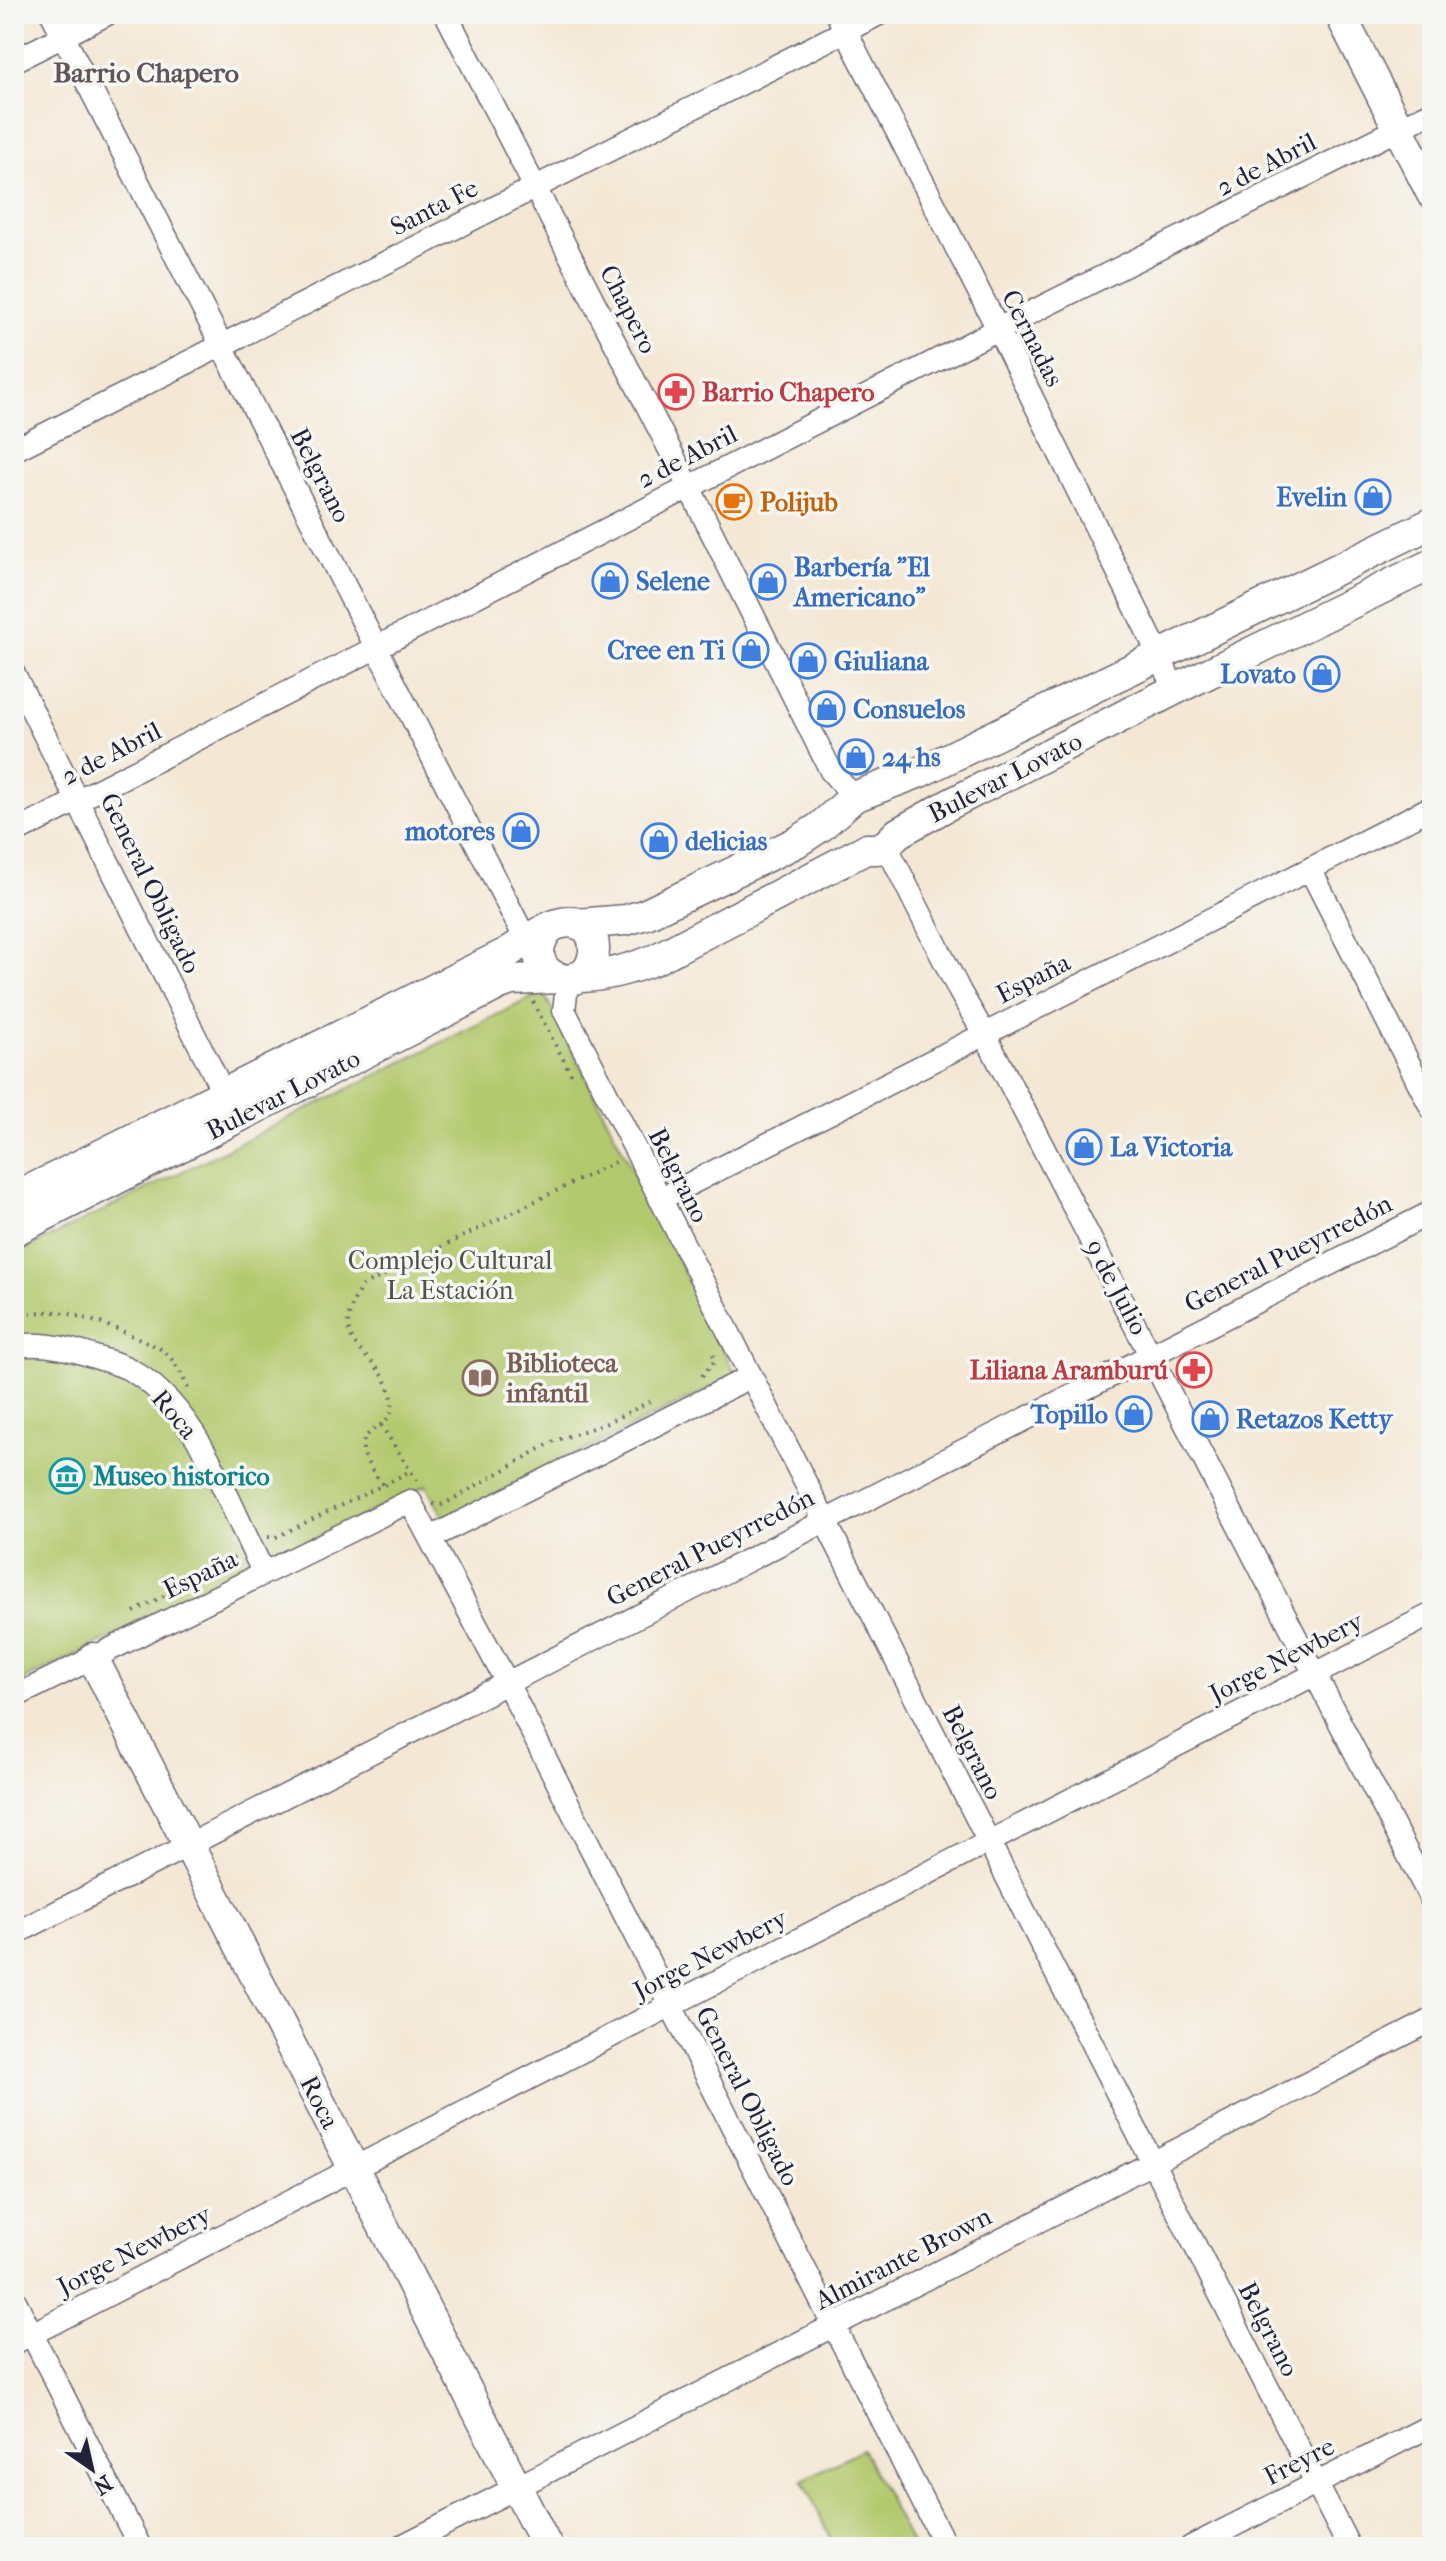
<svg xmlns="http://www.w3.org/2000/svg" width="1446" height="2561" font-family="'IM FELL French Canon',serif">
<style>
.green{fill:#b3c96d;stroke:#6a7654;stroke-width:2}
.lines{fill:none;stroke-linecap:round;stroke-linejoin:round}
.street-casing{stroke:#6c6771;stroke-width:25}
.secondary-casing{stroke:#6c6771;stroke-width:33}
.path{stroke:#6c6771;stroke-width:4;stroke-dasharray:2 6;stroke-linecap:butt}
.street{stroke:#fff;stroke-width:22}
.secondary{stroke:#fff;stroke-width:30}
.labels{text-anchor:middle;stroke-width:7;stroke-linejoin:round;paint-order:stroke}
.street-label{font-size:26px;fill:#22223b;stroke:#f6f6f2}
.health-label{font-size:26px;font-weight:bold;fill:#be3a42;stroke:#f6f6f2;text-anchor:start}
.shop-label{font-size:26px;font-weight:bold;fill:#366cbe;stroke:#f6f6f2;text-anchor:start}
.food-label{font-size:26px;font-weight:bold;fill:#c56008;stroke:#f6f6f2;text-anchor:start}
.park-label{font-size:26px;fill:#4e544a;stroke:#f6f6f2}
.education-label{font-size:26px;font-weight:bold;fill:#785e54;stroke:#f6f6f2;text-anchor:start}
.culture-label{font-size:26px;font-weight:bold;fill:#0d838f;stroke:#f6f6f2;text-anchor:start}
.neighbourhood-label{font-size:28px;font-weight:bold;fill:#62555a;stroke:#f6f6f2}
</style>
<rect width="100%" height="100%" fill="#f6f6f2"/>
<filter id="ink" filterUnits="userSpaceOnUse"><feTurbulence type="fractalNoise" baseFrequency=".0125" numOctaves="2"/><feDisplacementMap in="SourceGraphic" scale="16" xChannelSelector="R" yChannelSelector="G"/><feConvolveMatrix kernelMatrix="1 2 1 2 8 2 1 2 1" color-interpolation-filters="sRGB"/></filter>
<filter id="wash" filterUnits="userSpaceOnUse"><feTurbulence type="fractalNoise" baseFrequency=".006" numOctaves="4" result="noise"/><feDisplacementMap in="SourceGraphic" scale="32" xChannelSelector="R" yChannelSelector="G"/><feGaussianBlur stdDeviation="1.8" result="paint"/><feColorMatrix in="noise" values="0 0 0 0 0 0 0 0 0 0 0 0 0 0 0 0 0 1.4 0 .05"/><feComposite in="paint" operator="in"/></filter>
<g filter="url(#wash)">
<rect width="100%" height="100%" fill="#f4e8d5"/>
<!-- green -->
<path class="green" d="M543,992L736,1375L445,1520L426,1485L14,1685V1255Z
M862,2449L913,2547H817L831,2539L803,2480Z"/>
</g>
<g filter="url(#ink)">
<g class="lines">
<defs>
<path id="street" d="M52,14L527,942L534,952
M446,14L689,487L831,771L854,797
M837,14L998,329L1160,657L1174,690
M14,61L107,14
M14,450L879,14
M14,674L230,1106
M14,833L998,329L1432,112
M886,845L960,992L985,1035L1432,1901
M1310,869L1432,1109
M568,979L564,1010L1349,2547
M660,1199L1432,807
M14,1347C39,1341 68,1348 92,1356C103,1360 116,1363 127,1368C199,1406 228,1505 264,1573
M430,1538L750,1377
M14,1697L410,1501L506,1681L946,2547
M14,1934L1432,1212
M14,2299L140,2547
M14,2343L1432,1614
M400,2547L1432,2020
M1191,2547L1432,2425"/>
<path id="secondary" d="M1340,14L1432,194
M577,924L626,920L646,914L797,842L820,827L854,797L920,772L1432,523
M577,977C605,977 631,969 656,959L866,849H877L886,845L898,833L950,804L1174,690L1432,564
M14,1198L507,953C524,943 543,927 562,923C611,913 600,998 554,976C534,966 536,943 549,929
M14,1231L500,984L511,980L559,978
M93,1658L547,2547"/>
</defs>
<!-- street casing -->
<use href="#street" class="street-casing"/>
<!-- secondary casing -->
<use href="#secondary" class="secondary-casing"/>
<!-- path -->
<path class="path" d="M533,1002L572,1076
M14,1315C29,1314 43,1311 57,1312C76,1312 145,1339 162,1350C175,1359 183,1377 189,1391
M702,1376L714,1362L713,1349
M381,1425L419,1484
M384,1485L410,1471
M433,1504L441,1505L448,1502L554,1441L607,1423L655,1399
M268,1537L274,1538L383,1485C330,1419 399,1439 392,1399C384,1349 321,1352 362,1286L617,1161
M134,1612L236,1557"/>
<!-- street -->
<use href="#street" class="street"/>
<!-- secondary -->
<use href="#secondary" class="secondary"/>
</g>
</g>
<!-- icons -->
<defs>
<symbol id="pharmacy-ring" viewBox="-11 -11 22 22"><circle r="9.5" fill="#f6f6f2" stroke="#e0444e" stroke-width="1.5"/><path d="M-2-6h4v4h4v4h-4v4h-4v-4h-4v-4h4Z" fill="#e0444e"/></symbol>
<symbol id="shop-ring" viewBox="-11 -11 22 22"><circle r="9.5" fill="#f6f6f2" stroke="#3f7fe0" stroke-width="1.5"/><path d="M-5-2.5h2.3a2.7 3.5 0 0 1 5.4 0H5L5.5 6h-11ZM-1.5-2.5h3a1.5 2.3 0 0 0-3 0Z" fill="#3f7fe0"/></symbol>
<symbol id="cafe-ring" viewBox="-11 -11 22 22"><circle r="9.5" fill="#f6f6f2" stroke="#e8710a" stroke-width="1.5"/><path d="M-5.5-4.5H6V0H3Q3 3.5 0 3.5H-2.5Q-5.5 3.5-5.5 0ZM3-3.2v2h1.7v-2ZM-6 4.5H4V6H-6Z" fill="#e8710a"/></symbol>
<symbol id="library-ring" viewBox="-11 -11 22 22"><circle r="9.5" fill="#f6f6f2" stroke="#8d6e63" stroke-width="1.5"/><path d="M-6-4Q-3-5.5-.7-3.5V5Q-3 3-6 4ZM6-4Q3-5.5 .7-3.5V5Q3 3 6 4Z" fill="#8d6e63"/></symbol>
<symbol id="museum-ring" viewBox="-11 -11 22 22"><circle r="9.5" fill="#f6f6f2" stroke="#0f9aa8" stroke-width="1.5"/><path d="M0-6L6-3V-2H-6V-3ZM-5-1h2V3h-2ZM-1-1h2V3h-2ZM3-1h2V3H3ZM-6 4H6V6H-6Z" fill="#0f9aa8"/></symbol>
</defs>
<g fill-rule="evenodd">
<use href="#pharmacy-ring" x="656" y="372" width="40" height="40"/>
<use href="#shop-ring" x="1353" y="477" width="40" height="40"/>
<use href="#cafe-ring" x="714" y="482" width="40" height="40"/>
<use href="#shop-ring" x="590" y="561" width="40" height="40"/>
<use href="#shop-ring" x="748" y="562" width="40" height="40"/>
<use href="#shop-ring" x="731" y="630" width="40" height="40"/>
<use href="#shop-ring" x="788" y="641" width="40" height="40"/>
<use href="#shop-ring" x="1302" y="654" width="40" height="40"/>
<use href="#shop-ring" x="807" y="689" width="40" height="40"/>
<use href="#shop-ring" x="836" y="737" width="40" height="40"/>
<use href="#shop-ring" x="501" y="811" width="40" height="40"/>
<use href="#shop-ring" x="639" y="821" width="40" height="40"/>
<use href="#shop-ring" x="1064" y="1127" width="40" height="40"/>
<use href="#pharmacy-ring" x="1174" y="1350" width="40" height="40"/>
<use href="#library-ring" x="460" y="1358" width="40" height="40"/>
<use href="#shop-ring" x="1114" y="1394" width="40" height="40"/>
<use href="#shop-ring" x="1190" y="1399" width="40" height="40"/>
<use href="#museum-ring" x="47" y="1456" width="40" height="40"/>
</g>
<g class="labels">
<!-- street labels -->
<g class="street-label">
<text transform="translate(1266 164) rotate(-27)" y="9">2 de Abril</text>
<text transform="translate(434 207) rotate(-27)" y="9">Santa Fe</text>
<text transform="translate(629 309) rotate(63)" y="9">Chapero</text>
<text transform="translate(1033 338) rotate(63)" y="9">Cernadas</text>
<text transform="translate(687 456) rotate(-27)" y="9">2 de Abril</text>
<text transform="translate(321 475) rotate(63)" y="9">Belgrano</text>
<text transform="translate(111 753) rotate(-27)" y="9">2 de Abril</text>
<text transform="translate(1005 777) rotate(-27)" y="9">Bulevar Lovato</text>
<text transform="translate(151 883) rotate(64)" y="9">General Obligado</text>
<text transform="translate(1033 978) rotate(-27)" y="9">España</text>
<text transform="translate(283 1094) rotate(-27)" y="9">Bulevar Lovato</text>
<text transform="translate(679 1175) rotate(63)" y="9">Belgrano</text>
<text transform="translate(1288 1253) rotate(-27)" y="9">General Pueyrredón</text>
<text transform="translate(1117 1287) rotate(62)" y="9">9 de Julio</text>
<text transform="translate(175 1414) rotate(50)" y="9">Roca</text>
<text transform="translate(710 1547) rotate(-27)" y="9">General Pueyrredón</text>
<text transform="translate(200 1574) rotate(-26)" y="9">España</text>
<text transform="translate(1286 1657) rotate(-27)" y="9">Jorge Newbery</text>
<text transform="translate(973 1752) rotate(63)" y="9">Belgrano</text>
<text transform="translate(710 1954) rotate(-27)" y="9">Jorge Newbery</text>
<text transform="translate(748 2096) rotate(63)" y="9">General Obligado</text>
<text transform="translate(320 2102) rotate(63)" y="9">Roca</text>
<text transform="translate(134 2250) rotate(-27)" y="9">Jorge Newbery</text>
<text transform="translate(903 2258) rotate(-27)" y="9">Almirante Brown</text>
<text transform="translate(1269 2329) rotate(63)" y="9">Belgrano</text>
<text transform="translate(1299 2461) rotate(-27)" y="9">Freyre</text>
</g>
<!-- health labels -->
<g class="health-label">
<text x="702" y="401">Barrio Chapero</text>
<text x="1168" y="1379" text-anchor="end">Liliana Aramburú</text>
</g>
<!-- shop labels -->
<g class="shop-label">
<text x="1347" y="506" text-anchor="end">Evelin</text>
<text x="794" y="576">Barbería "El<tspan x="794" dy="30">Americano"</tspan></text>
<text x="636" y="590">Selene</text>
<text x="725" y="659" text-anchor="end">Cree en Ti</text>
<text x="834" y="670">Giuliana</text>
<text x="1296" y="683" text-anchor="end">Lovato</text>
<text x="853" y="718">Consuelos</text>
<text x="882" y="766">24 hs</text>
<text x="495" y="840" text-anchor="end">motores</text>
<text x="685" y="850">delicias</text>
<text x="1110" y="1156">La Victoria</text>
<text x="1108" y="1423" text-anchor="end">Topillo</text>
<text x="1236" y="1428">Retazos Ketty</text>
</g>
<!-- food labels -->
<g class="food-label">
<text x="760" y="511">Polijub</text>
</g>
<!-- park labels -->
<g class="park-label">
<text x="450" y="1269">Complejo Cultural<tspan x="450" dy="30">La Estación</tspan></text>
</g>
<!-- education labels -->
<g class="education-label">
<text x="506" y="1372">Biblioteca<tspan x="506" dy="30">infantil</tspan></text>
</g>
<!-- culture labels -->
<g class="culture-label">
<text x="93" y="1485">Museo historico</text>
</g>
<!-- neighbourhood labels -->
<g class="neighbourhood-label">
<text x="146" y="82">Barrio Chapero</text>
</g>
</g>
<!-- margin -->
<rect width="1446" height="2561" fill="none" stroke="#f6f6f2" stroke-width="48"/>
<!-- north arrow -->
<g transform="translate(92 2469) rotate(146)" stroke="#f6f6f2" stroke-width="6" paint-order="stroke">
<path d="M0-6L14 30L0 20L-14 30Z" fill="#22223b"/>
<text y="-12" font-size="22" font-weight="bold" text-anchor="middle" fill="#22223b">N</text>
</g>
</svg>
